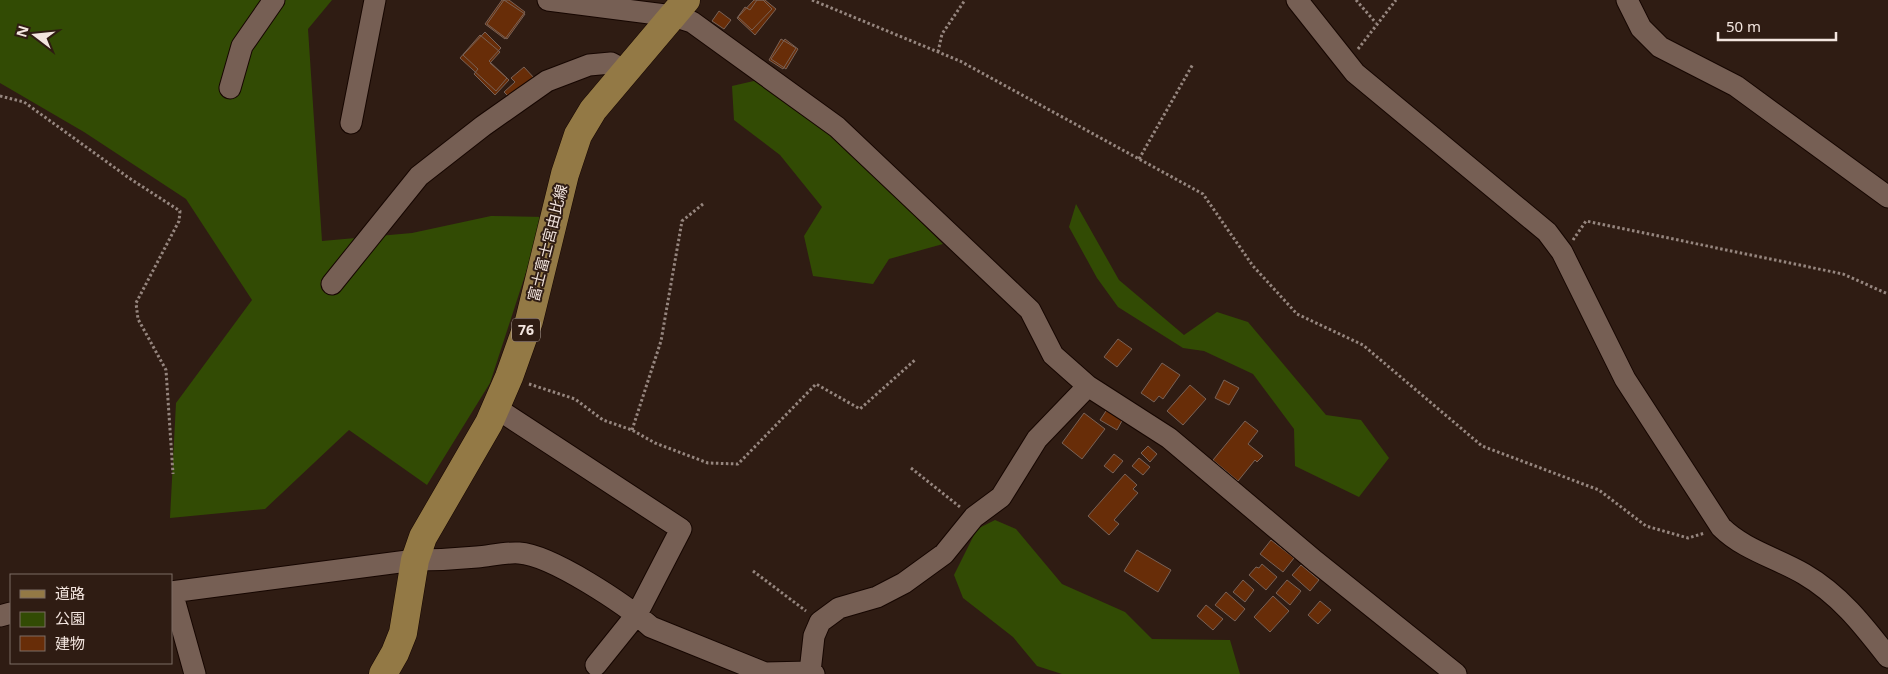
<svg xmlns="http://www.w3.org/2000/svg" width="1888" height="674" font-family="'Noto Sans','Noto Sans JP',sans-serif">
<style>
.green{fill:#324b04}
.building{fill:#682d08;stroke:#796257}
.lines{fill:none;stroke-linecap:round;stroke-linejoin:round}
.minor-casing{stroke:#160601;stroke-width:23}
.major-casing{stroke:#160601;stroke-width:29}
.path{stroke:#96867f;stroke-width:3;stroke-dasharray:2.5 2.5;stroke-linecap:butt}
.minor{stroke:#765f54;stroke-width:21}
.major{stroke:#937945;stroke-width:28}
.labels{text-anchor:middle;stroke-width:4;stroke-linejoin:round;paint-order:stroke}
.shield{fill:#2f1c13;stroke:#b8a9a2;stroke-width:1}
.shield-label{font-size:14px;font-weight:bold;fill:#f3e5df}
.street-label{font-size:15px;fill:#f3e5df;stroke:#2f1c13}
</style>
<rect width="100%" height="100%" fill="#2f1c13"/>
<!-- green -->
<path class="green" d="M0,0H332L308,29L322,241L412,233L491,216L544,217L490,383L427,485L349,430L265,509L170,518L176,403L252,300L186,199L84,132L0,83Z
M758,80L843,145L943,244L889,259L873,284L813,276L804,236L822,207L780,155L734,120L732,86Z
M1076,204L1119,280L1184,335L1217,312L1248,322L1326,415L1361,420L1389,458L1359,497L1295,466L1294,429L1253,374L1204,351L1183,348L1118,307L1097,278L1069,227Z
M995,520L1016,529L1062,584L1125,612L1152,639L1230,640L1240,674H1062L1037,666L1013,637L963,598L954,575L977,529Z"/>
<!-- building -->
<path class="building" d="M502,0H509L525,12L505,39L485,24Z
M504,0L525,14L507,39L487,24Z
M754,0H763L772,9L752,30L738,17Z
M757,0H765L776,9L755,35L737,18L745,7L750,10Z
M719,11L731,20L724,29L712,21Z
M485,32L501,48L489,61L509,80L495,95L474,74L478,69L463,55Z
M480,35L500,52L490,63L507,78L496,91L460,58Z
M781,39L796,48L783,69L769,60Z
M785,39L798,49L786,69L771,59Z
M524,67L535,79L512,100L504,92L515,82L511,78Z
M1118,339L1132,349L1117,367L1104,357Z
M1162,363L1180,375L1163,399L1159,396L1154,402L1141,393Z
M1224,380L1239,388L1229,405L1215,398Z
M1190,385L1206,399L1183,425L1167,411Z
M1108,408L1124,417L1117,430L1100,420Z
M1084,413L1105,429L1082,459L1062,443Z
M1245,421L1258,431L1248,444L1263,456L1257,462L1255,460L1238,481L1213,460Z
M1148,446L1157,454L1150,462L1141,453Z
M1114,454L1123,461L1113,473L1104,466Z
M1139,458L1150,467L1143,475L1132,466Z
M1125,474L1137,485L1133,489L1138,493L1114,520L1119,524L1109,535L1088,516Z
M1271,540L1294,558L1283,572L1260,554Z
M1137,550L1171,570L1158,592L1124,571Z
M1262,564L1277,577L1266,590L1249,575L1256,567L1259,568Z
M1301,565L1319,580L1310,591L1292,575Z
M1243,580L1254,590L1245,602L1233,592Z
M1287,580L1301,591L1290,605L1276,593Z
M1226,592L1245,609L1235,621L1215,605Z
M1273,596L1289,611L1270,632L1254,617Z
M1320,601L1331,610L1318,624L1308,615Z
M1206,605L1223,619L1213,630L1197,616Z"/>
<g class="lines">
<defs>
<path id="minor" d="M548,0L673,16L692,22L837,127L1030,310L1053,355L1088,386L1169,438L1315,561L1456,674
M1297,0L1355,73L1547,232L1562,252L1625,379L1721,527C1744,550 1777,558 1804,574C1840,595 1863,625 1888,657
M1627,0L1641,28L1660,47L1736,86L1888,197
M230,88L242,46L274,0
M351,123L375,0
M332,284L419,176L483,126L547,81L589,65L611,63L626,71
M496,408L681,529L637,614L596,665
M171,592L415,560C436,560 456,559 477,557C490,556 505,552 519,553C552,555 626,605 651,627L765,673L810,672L814,674
M172,592L195,674
M0,616L11,613
M810,672L814,636L820,622L839,608L877,597L904,583L944,554L974,517L1001,497L1037,439L1088,386"/>
<path id="major" d="M383,674L395,653L403,633L415,560L423,537L489,423L509,377L529,321L565,174L578,135L593,110L686,0"/>
</defs>
<!-- minor casing -->
<use href="#minor" class="minor-casing"/>
<!-- major casing -->
<use href="#major" class="major-casing"/>
<!-- path -->
<path class="path" d="M812,0L960,61L1203,194L1253,266L1297,314L1363,345L1482,446L1599,490L1646,526L1688,538L1705,533
M1356,0L1376,23
M1358,49L1396,0
M938,52L942,34L965,0
M0,96L24,102L129,178L180,211L179,221L136,303L138,319L166,370L173,474
M1139,159L1193,64
M1573,240L1586,221L1843,274L1888,294
M529,384L575,399L603,420L632,430L655,443L708,463L738,464L816,384L860,409L916,359
M632,430L661,341L682,221L703,204
M911,468L960,507
M753,571L806,611"/>
<!-- minor -->
<use href="#minor" class="minor"/>
<!-- major -->
<use href="#major" class="major"/>
</g>
<g class="labels">
<!-- shield labels -->
<rect class="shield" x="512" y="318.5" width="28" height="23" rx="4"/>
<g class="shield-label">
<text x="526" y="335">76</text>
</g>
<!-- street labels -->
<g class="street-label">
<text transform="translate(548 243) rotate(-76)" y="5">富士富士宮由比線</text>
</g>
</g>
<!-- legend -->
<rect x="10" y="574" width="162" height="90" fill="#2f1c13" stroke="#7d6c65"/>
<rect x="20" y="590" width="25" height="8" fill="#937945" stroke="#7d6c65"/>
<text x="55" y="599" font-size="15" fill="#f3e5df">道路</text>
<rect x="20" y="612" width="25" height="15" fill="#324b04" stroke="#7d6c65"/>
<text x="55" y="624" font-size="15" fill="#f3e5df">公園</text>
<rect x="20" y="636" width="25" height="15" fill="#682d08" stroke="#7d6c65"/>
<text x="55" y="649" font-size="15" fill="#f3e5df">建物</text>
<!-- north arrow -->
<g transform="translate(35 35) rotate(286)" stroke="#2f1c13" stroke-width="4" paint-order="stroke">
<path d="M0-4L9 19L0 12L-9 19Z" fill="#f3e5df"/>
<text y="-8" font-size="14" font-weight="bold" text-anchor="middle" fill="#f3e5df">N</text>
</g>
<!-- scale -->
<path d="M1718 32v8h118v-8" fill="none" stroke="#f3e5df" stroke-width="2.5"/>
<text x="1726" y="32" font-size="15" fill="#f3e5df" stroke="#2f1c13" stroke-width="4" paint-order="stroke">50 m</text>
</svg>
